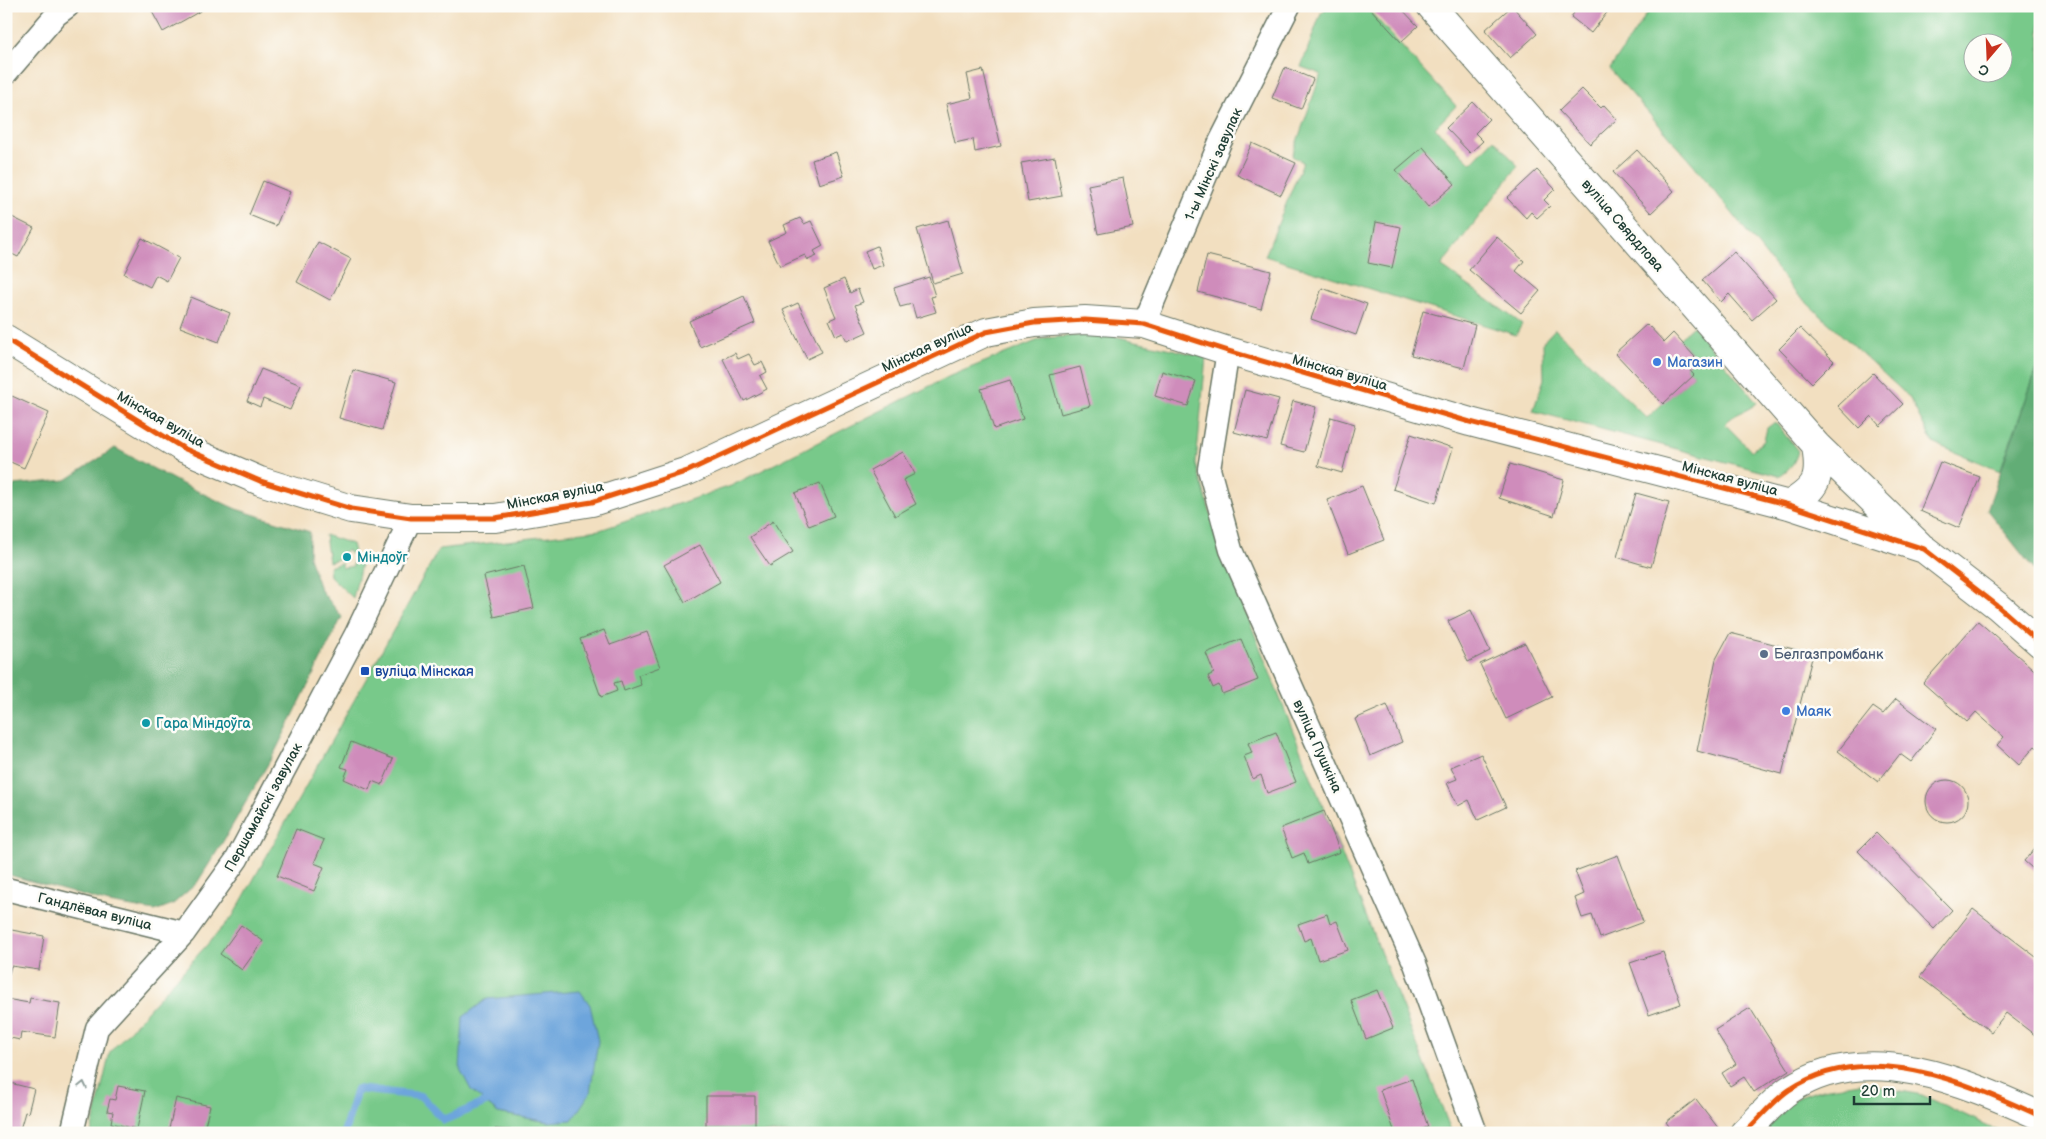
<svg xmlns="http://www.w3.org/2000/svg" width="2046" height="1139" font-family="'Balsamiq Sans',sans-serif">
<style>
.green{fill:#78c98a;stroke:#4c835f;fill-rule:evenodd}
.forest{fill:#62ad76;stroke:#407555}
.water{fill:#6da5dc;stroke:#467188}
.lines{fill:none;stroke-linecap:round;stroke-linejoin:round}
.stream{stroke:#6da5dc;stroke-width:8}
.building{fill:#cf8cbb}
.street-casing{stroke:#697665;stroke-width:25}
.secondary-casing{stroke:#697665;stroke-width:30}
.street{stroke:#fff;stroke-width:22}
.secondary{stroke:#fff;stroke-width:28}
.cycleway-casing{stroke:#fdfcf7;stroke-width:8}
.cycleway{stroke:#e8590c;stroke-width:5}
.oneway{stroke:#8f9e9a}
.shop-dot{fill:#3f7fe0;stroke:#fdfcf7;stroke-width:2}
.culture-dot{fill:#0f9aa8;stroke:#fdfcf7;stroke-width:2}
.service-dot{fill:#5c6f8a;stroke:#fdfcf7;stroke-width:2}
.transit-dot{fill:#1a4fb4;stroke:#fdfcf7;stroke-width:2}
.labels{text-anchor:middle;stroke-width:5;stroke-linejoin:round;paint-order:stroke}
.street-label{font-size:14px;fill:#1f3d34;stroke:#fdfcf7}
.shop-label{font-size:14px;fill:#366cbe;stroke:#fdfcf7;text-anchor:start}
.culture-label{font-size:14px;fill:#0d838f;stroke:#fdfcf7;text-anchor:start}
.service-label{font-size:14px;fill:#4e5e75;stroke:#fdfcf7;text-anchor:start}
.transit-label{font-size:14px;fill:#164399;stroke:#fdfcf7;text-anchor:start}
</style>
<rect width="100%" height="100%" fill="#fdfcf7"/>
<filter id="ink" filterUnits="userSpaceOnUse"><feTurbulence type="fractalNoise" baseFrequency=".02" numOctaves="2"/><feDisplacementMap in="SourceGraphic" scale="10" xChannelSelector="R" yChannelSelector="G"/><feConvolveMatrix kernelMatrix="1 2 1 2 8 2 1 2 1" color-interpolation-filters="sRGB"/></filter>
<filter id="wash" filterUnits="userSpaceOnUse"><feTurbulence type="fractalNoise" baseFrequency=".0096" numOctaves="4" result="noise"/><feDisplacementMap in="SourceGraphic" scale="20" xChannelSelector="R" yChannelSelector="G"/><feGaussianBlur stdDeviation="1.12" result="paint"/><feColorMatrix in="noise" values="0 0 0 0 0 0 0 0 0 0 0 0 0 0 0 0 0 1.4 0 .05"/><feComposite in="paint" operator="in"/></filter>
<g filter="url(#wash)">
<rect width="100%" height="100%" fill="#f2dfc0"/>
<!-- green -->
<path class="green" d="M1329,6H1365L1456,106L1435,128L1471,163L1494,139L1518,166L1441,266L1522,324L1516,335L1265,256L1303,162L1292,156L1321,74L1301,67L1321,13Z
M1652,6H2040V360L2000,471L1933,443L1909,397L1794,291L1694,165L1610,69ZM1974,42H2004V72H1974Z
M1693,326L1757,403C1745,413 1735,412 1725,424L1751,451L1764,441L1767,428L1775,422L1798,451C1795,463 1790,469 1779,476L1533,411L1544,379L1543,342L1555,329L1647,418L1694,375L1686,366L1695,357L1679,339Z
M1105,334L1206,357L1196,464L1221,549L1452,1133H91L110,1052L233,916L439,549L600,530L731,486L950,376L1044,338ZM471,1090L549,1122L498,1113Z
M325,535L352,544L354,552L350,554L348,550L339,554V559L329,562Z
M358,558L361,565L353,598L330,576L329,567L341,563L343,568L353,566V561Z
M1860,1083L1922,1095L2004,1133H1762L1794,1099L1822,1089Z"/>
<!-- forest -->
<path class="forest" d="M2040,360V577L1987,510Z
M115,448L180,483L236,509L310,532L309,557L320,589L342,617L275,752L221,845L197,883L173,904L155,911L109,903L6,874V515L14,485L66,480Z"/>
<!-- water -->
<path class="water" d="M580,991L590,1005L598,1041L590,1093L572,1120L549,1122L498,1113L471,1090L460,1069L463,1017L487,999Z"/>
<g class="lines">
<!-- stream -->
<path class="stream" d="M344,1133L357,1089L421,1096L444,1120L486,1102"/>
</g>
<g id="blocks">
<!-- building -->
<path class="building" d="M149,6H199L202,10L163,32Z
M1368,6H1399L1418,26L1401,42Z
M1512,6L1537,34L1510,58L1485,30Z
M1579,6H1604L1609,10L1591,33L1571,17Z
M1285,67L1313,79L1301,109L1272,98Z
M983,70L1001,146L975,152L973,139L955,143L946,104L972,98L967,74Z
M1582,89L1601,108L1604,105L1617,119L1590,144L1559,111Z
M1473,102L1489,119L1475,133L1483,141L1470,153L1446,128Z
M1252,143L1296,163L1281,195L1237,175Z
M1423,147L1455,184L1428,207L1396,170Z
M1637,150L1674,191L1651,213L1613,172Z
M836,152L844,176L819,184L812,160Z
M1055,157L1062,196L1028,202L1021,163Z
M1537,170L1555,189L1544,200L1550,206L1537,218L1531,212L1526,218L1507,198Z
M1123,178L1133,227L1098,234L1088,185Z
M263,181L290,192L276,226L249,215Z
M6,214L34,228L18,257L6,251Z
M800,218L804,224L811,221L823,246L814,251L817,256L808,260L805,255L780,266L768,241L787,232L784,225Z
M948,220L963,274L933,283L917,229Z
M1376,222L1401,227L1392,268L1368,263Z
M1497,237L1524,261L1516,271L1540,291L1521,313L1469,270Z
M142,238L179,258L167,281L156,275L150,287L124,274Z
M318,242L351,259L330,300L297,282Z
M877,246L883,265L872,269L865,251Z
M1734,252L1776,299L1752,320L1729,294L1721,302L1702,280Z
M1207,255L1271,271L1261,309L1198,292Z
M929,277L935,296L931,297L936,312L916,318L912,304L900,307L894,288Z
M844,279L850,293L858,289L863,302L855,305L867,332L847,341L843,333L836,336L829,320L836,317L824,288Z
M1322,288L1367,304L1356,335L1311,319Z
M744,296L755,323L700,347L689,321Z
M191,297L230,313L219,342L180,327Z
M798,303L822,352L807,359L783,310Z
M1423,311L1475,325L1464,368L1411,355Z
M1647,324L1664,342L1673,333L1695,357L1686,366L1694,375L1663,404L1615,353Z
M1800,328L1834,361L1812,383L1779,349Z
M735,353L738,359L749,354L755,365L762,362L767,372L760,376L767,389L744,401L723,359Z
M1080,367L1090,406L1061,414L1050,375Z
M261,369L301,385L290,410L263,399L260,407L247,401Z
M353,370L396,382L382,430L339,418Z
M1162,371L1196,381L1188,406L1155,396Z
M1873,373L1903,404L1880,426L1871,416L1859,428L1838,406Z
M1010,380L1023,419L994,429L981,389Z
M1245,390L1279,399L1267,441L1234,432Z
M12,396L49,413L24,468L6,460V409Z
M1293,401L1316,407L1304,452L1280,446Z
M1331,417L1355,424L1342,473L1318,466Z
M1411,434L1453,448L1436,503L1393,489Z
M903,452L915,474L903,480L916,504L895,516L870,470Z
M1940,462L1980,477L1959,528L1920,511Z
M1510,464L1564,480L1554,516L1499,498Z
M820,483L834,516L809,526L795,493Z
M1362,486L1384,540L1348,554L1327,500Z
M1636,493L1669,502L1651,567L1617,557Z
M773,521L793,552L770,566L750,537Z
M700,545L720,582L685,602L664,565Z
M524,566L534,608L494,617L484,576Z
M1471,610L1490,651L1468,662L1448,621Z
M1978,621L2040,675V681L2037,684L2040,686V750L2035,746L2019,765L1997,745L2004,737L1976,712L1967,722L1923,683Z
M604,630L610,645L647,632L660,667L638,675L641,685L624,691L621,681L614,683L617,691L601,697L580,639Z
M1730,633L1813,654L1782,774L1697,751L1716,659Z
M1241,639L1258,680L1222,694L1219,685L1213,688L1208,676L1214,673L1206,653Z
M1525,643L1552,697L1506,719L1480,664Z
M1896,699L1936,729L1911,762L1900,754L1878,782L1838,751L1873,707L1883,714Z
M1387,705L1402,742L1370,756L1355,719Z
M1276,732L1296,782L1267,793L1261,775L1253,779L1244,756L1252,753L1248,743Z
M351,742L393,759L382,785L372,781L369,790L344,779L348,769L341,767Z
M1481,754L1506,807L1478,820L1469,800L1458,806L1447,783L1457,779L1451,767Z
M1926 801a21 21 0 1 1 42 0a21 21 0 1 1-42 0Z
M1324,811L1340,852L1308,864L1304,853L1292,858L1281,828Z
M296,829L324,840L314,863L324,867L314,891L277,876Z
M1876,833L1952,910L1934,929L1858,851Z
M2040,842V875L2024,861Z
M1618,855L1643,922L1600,938L1592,915L1582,918L1575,898L1584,894L1575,871Z
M1973,909L2040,960V1039L2006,1013L1991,1032L1920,977Z
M1327,914L1330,924L1337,921L1348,950L1318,960L1311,938L1304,941L1298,924Z
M241,925L263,941L242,970L220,954Z
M6,929L44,936L39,970L11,966L9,974L6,973Z
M1663,952L1681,1004L1649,1015L1630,963Z
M1377,990L1393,1028L1366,1039L1351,1000Z
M30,998L60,1003L55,1037L21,1032L20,1040L6,1037V999L29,1003Z
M1750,1008L1789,1070L1754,1092L1744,1077L1730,1086L1722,1073L1736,1064L1715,1030Z
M1412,1079L1428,1127L1410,1133H1395L1380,1090Z
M6,1082L34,1089L28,1113L25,1112L19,1133H6Z
M118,1086L145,1091L137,1129L111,1123L113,1112L107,1111L110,1099L115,1100Z
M706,1096H755V1129H706Z
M176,1098L210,1106L203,1133H168Z
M1696,1099L1722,1133H1674L1666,1122Z
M495,1129L529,1131V1133H495Z"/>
</g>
</g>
<g filter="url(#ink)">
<use href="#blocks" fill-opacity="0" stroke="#697665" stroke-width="1"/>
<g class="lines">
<defs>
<path id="street" d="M6,73L56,15L68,6
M1144,324L1220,142L1289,6
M1228,351L1209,469L1231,550L1415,964L1476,1133
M6,889L184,933
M72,1133L97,1028L184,933L237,859L356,634L411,518"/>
<path id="secondary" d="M1431,6L1816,445L1919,545
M6,339L183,448L260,481L351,509L411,518H495L592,502L688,471L986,332L1034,323L1085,320L1144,324L1228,351L1470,422L1789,505L1924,549L1999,607L2040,643
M1789,505C1818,487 1821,479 1816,445
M1744,1133C1759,1119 1773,1101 1789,1090C1866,1038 1965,1082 2040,1116"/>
</defs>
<!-- street casing -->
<use href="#street" class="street-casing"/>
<!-- secondary casing -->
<use href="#secondary" class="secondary-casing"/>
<!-- street -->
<use href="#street" class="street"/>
<!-- secondary -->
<use href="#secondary" class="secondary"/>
<defs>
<path id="cycleway" d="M6,339L183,448L260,481L351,509L411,518H495L592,502L688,471L986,332L1034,323L1085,320L1144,324L1228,351L1470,422L1789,505L1924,549L1999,607L2040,643
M1744,1133C1759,1119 1773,1101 1789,1090C1866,1038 1965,1082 2040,1116"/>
</defs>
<!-- cycleway casing -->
<use href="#cycleway" class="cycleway-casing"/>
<!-- cycleway -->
<use href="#cycleway" class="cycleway"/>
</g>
<!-- one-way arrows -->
<defs><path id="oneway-chevron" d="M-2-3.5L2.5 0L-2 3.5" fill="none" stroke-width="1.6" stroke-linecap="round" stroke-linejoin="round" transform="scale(1.25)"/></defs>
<use class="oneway" href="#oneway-chevron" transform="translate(83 1085) rotate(-77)"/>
</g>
<!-- markers -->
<g class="shop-dot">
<circle cx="1657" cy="362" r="5"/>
<circle cx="1786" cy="711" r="5"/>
</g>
<g class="culture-dot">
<circle cx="347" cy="557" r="5"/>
<circle cx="146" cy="723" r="5"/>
</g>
<circle class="service-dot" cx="1764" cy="654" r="5"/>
<rect class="transit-dot" x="360" y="666" width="10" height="10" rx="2.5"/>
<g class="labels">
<!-- street labels -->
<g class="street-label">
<text transform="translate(1213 164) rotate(-66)" y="5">1-ы Мінскі завулак</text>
<text transform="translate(1623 225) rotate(49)" y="5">вуліца Свярдлова</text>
<text transform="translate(927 347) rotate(-25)" y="5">Мінская вуліца</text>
<text transform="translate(1340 372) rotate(16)" y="5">Мінская вуліца</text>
<text transform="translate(161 419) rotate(30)" y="5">Мінская вуліца</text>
<text transform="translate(1730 478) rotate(15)" y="5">Мінская вуліца</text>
<text transform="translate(555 495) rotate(-11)" y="5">Мінская вуліца</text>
<text transform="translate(1318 746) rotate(66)" y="5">вуліца Пушкіна</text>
<text transform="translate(263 807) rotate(-61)" y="5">Першамайскі завулак</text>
<text transform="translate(95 911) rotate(14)" y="5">Гандлёвая вуліца</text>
</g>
<!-- shop labels -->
<g class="shop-label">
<text x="1667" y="367">Магазин</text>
<text x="1796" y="716">Маяк</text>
</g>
<!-- culture labels -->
<g class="culture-label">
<text x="357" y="562">Міндоўг</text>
<text x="156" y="728">Гара Міндоўга</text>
</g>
<!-- service labels -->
<g class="service-label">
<text x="1774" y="659">Белгазпромбанк</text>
</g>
<!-- transit labels -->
<g class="transit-label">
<text x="375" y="676">вуліца Мінская</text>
</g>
</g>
<!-- margin -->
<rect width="2046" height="1139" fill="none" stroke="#fdfcf7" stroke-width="25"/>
<!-- north arrow -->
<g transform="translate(1988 58) rotate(199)"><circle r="24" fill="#fdfcf7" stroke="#a4b0a9"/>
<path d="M0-4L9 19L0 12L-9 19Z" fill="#c8321e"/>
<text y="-8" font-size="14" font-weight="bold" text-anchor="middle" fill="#1f3d34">С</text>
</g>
<!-- scale -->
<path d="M1854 1096v8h76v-8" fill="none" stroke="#1f3d34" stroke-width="2.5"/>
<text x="1861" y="1096" font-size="15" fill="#1f3d34" stroke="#fdfcf7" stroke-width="4" paint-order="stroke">20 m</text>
</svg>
